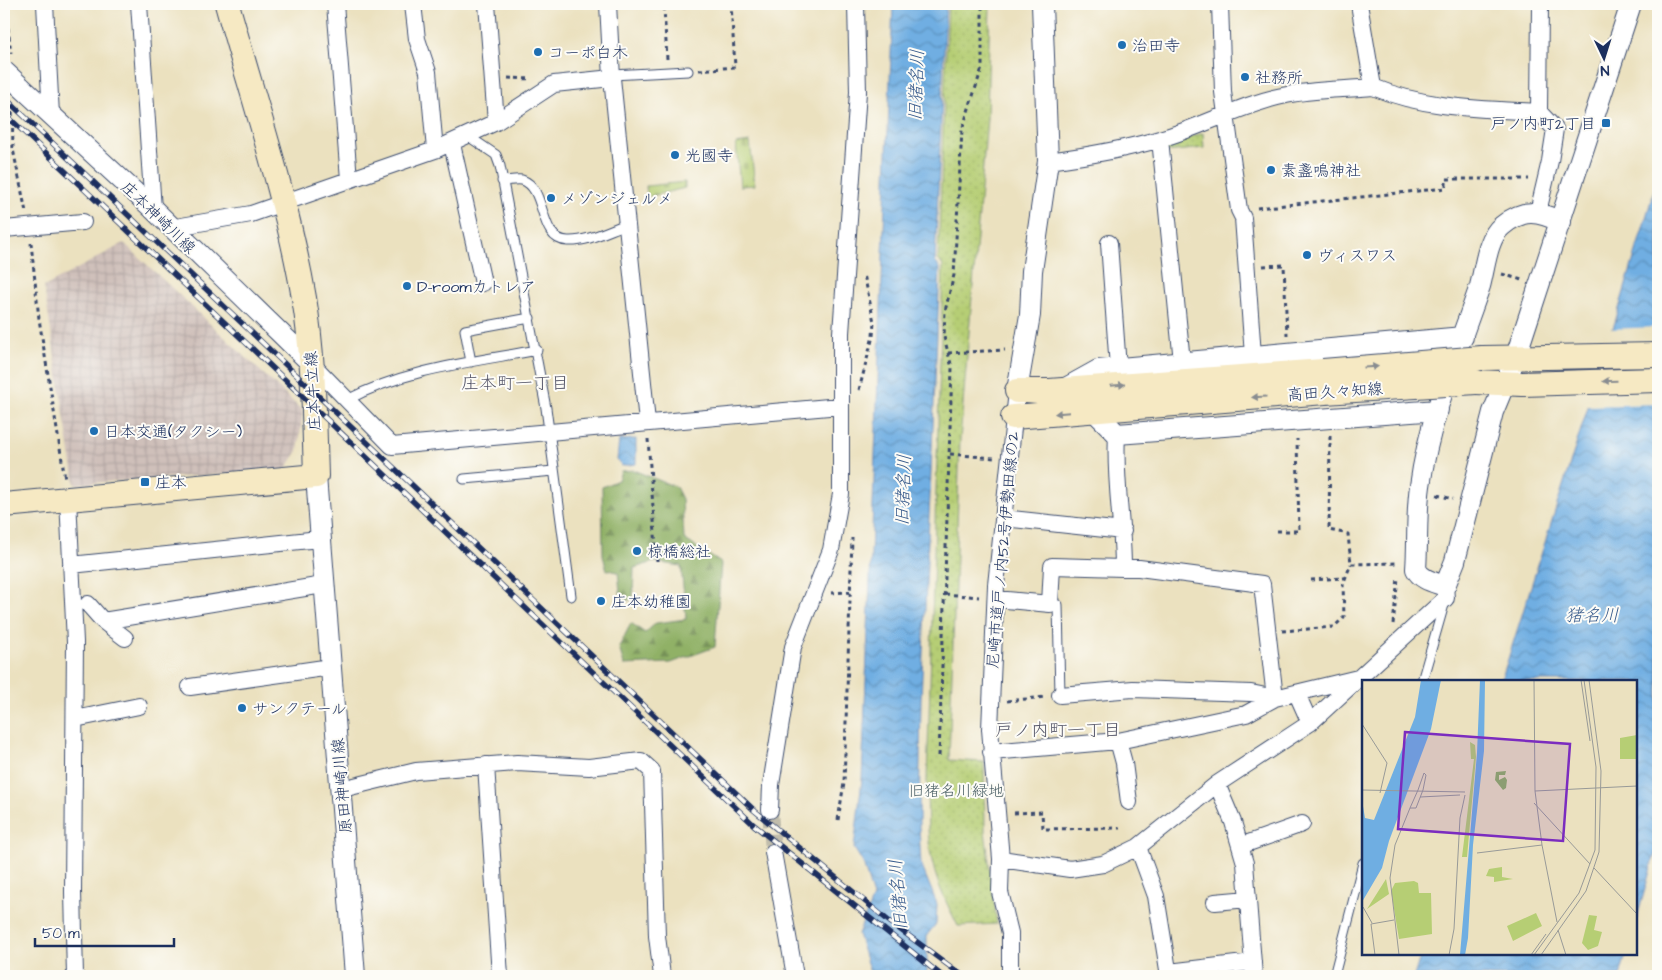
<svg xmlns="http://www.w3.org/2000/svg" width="1662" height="980" font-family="'Architects Daughter','Klee One',sans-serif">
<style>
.industrial{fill:url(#industrial-grid)}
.forest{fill:url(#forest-firs);stroke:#567062}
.cemetery{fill:url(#cemetery-stones);stroke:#687e69}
.park{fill:url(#park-dots);stroke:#687e69}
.water{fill:url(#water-waves);stroke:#456ea0}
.pier{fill:#ebe1bf}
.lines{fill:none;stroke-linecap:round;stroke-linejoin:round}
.minor-tunnel{stroke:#c1bdac;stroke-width:16;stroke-dasharray:16 8;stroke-linecap:butt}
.service-casing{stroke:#3a4a6d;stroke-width:11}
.minor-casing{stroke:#3a4a6d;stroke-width:18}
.tertiary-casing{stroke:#3a4a6d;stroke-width:22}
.secondary-casing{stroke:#3a4a6d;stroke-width:26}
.path{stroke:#3a4a6d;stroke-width:3;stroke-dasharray:4 4;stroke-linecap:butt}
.service{stroke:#fff;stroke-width:9}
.minor{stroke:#fff;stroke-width:16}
.tertiary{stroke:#fff;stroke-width:20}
.secondary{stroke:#f6e9c3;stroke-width:24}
.rail-casing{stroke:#1b2f5e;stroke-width:5.5}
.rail{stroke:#fdfcf7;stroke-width:4;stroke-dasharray:11;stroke-linecap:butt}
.tertiary-bridge-casing{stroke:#3a4a6d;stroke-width:22;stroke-linecap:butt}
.secondary-bridge-casing{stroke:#3a4a6d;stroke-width:26;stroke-linecap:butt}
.tertiary-bridge{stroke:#fff;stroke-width:20}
.secondary-bridge{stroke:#f6e9c3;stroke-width:24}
.oneway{fill:#888c90}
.poi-dot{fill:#1f6fb2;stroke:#fdfcf7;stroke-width:2}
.labels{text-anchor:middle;stroke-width:4;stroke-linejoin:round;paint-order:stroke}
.poi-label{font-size:16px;fill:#1b2f5e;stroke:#fdfcf7;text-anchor:start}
.street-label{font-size:16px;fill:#1b2f5e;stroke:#fdfcf7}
.park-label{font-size:16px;fill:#4a5f65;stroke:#fdfcf7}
.water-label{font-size:18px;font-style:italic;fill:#385b8c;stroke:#fdfcf7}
.neighbourhood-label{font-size:18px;fill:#555669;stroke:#fdfcf7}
.inset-road{fill:none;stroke:#989a98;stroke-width:1}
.view{fill:#7b2cbf;fill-opacity:0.15;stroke:#7b2cbf;stroke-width:2.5}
.inset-edge{fill:none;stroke:#1b2f5e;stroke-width:2.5}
</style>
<defs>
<pattern id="industrial-grid" width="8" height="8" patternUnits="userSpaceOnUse" patternTransform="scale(1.25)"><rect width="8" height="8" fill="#cfc0ba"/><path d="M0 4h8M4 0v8" fill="none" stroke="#b1a5a2"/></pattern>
<pattern id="forest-firs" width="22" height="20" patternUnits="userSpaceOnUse" patternTransform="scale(1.25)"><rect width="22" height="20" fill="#90b166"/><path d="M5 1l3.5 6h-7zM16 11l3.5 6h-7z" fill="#759057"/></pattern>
<pattern id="cemetery-stones" width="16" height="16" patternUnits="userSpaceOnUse" patternTransform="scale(1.25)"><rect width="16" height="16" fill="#b6ce74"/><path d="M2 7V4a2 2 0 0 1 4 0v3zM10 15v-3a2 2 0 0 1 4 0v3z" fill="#9cb167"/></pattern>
<pattern id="park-dots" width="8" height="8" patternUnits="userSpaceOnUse" patternTransform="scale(1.25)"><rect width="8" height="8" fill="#b6ce74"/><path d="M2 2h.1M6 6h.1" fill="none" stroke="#9cb167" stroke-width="1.8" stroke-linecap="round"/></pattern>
<pattern id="water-waves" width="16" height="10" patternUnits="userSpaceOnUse" patternTransform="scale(1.25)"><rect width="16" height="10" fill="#6faee2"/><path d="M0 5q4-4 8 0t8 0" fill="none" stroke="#5a8eba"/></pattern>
</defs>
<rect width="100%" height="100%" fill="#fdfcf7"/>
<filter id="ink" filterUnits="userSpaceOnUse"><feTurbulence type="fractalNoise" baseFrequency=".02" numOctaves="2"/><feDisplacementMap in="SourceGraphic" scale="10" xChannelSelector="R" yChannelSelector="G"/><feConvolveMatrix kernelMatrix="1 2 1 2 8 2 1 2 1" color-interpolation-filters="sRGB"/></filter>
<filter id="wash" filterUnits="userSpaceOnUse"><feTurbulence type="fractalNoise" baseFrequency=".0096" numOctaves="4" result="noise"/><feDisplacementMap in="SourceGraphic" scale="20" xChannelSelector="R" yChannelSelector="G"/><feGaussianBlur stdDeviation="1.12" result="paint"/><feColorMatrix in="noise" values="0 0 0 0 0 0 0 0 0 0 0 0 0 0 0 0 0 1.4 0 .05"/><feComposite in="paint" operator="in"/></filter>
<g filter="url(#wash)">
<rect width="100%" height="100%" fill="#ebe1bf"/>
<!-- industrial -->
<path class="industrial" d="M124,243L303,411L298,451L285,470L75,484L44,287Z"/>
<!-- forest -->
<path class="forest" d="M633,470L676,487L682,499L684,539L721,563L715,647L671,663L624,665L619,647L631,623L645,633L656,623L686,619L681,566L654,562L634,568L633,599L621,601L618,572L607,570L603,556L602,487L618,480L621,471Z"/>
<!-- cemetery -->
<path class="cemetery" d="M750,142L755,185L740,186L736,144Z
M685,182V188L647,197L646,186Z"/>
<!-- park -->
<path class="park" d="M948,4H990L987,118L960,440L949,760L984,762L985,831L997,924L958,926C949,908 939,889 934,869C926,842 928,809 927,781L943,266L938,259Z
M1203,133L1204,148L1166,152V146Z"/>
<!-- water -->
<path class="water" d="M893,4H946L935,262L940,268L921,699L919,826L921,864L937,904L936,924L927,935V976H871L858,934L873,897L863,863L854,848L862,779Z
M1658,177V843L1636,921V681H1501L1615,322Z
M636,439V464L622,466L617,460L619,440Z
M1421,954H1626L1620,976H1414Z"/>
<!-- pier -->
<path class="pier" d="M1658,327V404L1586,406L1610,329Z"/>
</g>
<g filter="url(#ink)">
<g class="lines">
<!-- minor-tunnel -->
<path class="minor-tunnel" d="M770,810L773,852"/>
<defs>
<path id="service" d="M612,75L688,71
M468,136L496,155L500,166L546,408L571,596
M502,181C508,181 516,179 522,180C548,188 537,240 568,241C588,242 609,230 627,224
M471,362L465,330L530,318
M347,400C405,369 473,362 537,350
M464,479L554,471
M1050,604L1058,605L1060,695
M1422,681L1445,601
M1334,976L1363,863"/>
<path id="minor" d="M45,4L51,115
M139,4L153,209
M335,4L349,179
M413,4L417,39L428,72L435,150
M487,4L496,122
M608,4L612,78L647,422
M1220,4L1223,92L1239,210L1243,218L1253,355
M1359,4L1373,87C1426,109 1482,109 1539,112L1555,129L1550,161L1538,212
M1539,112L1540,4
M1160,139L1182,362
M452,144L483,283
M1048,161C1086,156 1123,150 1160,139C1202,127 1240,105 1282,96C1311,89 1343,90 1373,87
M170,228L251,214L435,150L496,122L554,84L612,78
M4,229L83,222
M1109,243L1118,368
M312,364L392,446L840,406
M1117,434C1114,478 1123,523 1123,568H1139L1262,584L1275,698L1246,714L1118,741
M68,499L75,642L73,892L75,976
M1003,518L1123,531
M71,565L319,539
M996,599L1050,604L1052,566L1123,568
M88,604L103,621L125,638
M103,621L323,585
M190,687L331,667
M1297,694L1310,723
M1060,695L1133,689L1251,693L1275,698L1358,678
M75,719L139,706
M991,752L1118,741L1124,763L1129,802
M486,765L500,976
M1217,784L1233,822L1245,863L1254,976
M342,789L416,771L517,763L589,767L641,761L652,771L657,936L662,976
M770,810L771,785L793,647L831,550L841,494V333L858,92L856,4
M1240,846L1302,824
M1138,847L1156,896L1169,976
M773,852L795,976
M1001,859L1070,869L1103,864L1138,847L1217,784L1310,723L1446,598L1445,586
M1215,902L1248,899
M1169,972L1253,962
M1010,976V933L1000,892L1001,859L990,729L996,585L1017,391"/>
<path id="tertiary" d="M20,86L153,209L312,364
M1561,222C1538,211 1523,208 1502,226C1487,238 1485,268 1480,286C1458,350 1429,418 1420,486C1416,513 1418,542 1416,569C1421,580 1434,582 1445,586L1455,561L1493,412L1515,359L1631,4
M1062,390L1098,370L1463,337
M1017,391L1030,315L1032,271L1048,161L1042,4
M1093,410L1117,434L1438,410
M316,476L355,976"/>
<path id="secondary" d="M1482,358L1658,355
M1476,382L1522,384L1658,380
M1017,391H1049L1323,371
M1013,417L1325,392
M4,505L316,476C314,417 314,357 304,298C287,199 254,101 227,4"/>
</defs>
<!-- service casing -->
<use href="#service" class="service-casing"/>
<!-- minor casing -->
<use href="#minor" class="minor-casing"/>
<!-- tertiary casing -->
<use href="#tertiary" class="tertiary-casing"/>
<!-- secondary casing -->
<use href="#secondary" class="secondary-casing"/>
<!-- path -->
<path class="path" d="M5,4L11,53
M667,59L664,8L728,4
M699,70L735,67L731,4
M508,78L531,79
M12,104L13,149L26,212
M1257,208L1446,188V179H1529
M31,243L39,319L65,479
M1263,266L1284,265L1287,335
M1502,274L1522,280
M948,353L1005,350
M859,390L873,336L874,322L864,274
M1330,436L1329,530L1348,534L1351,564L1398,563
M648,439L657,561
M950,454L994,458
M1437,495L1453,499
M1277,531H1299L1297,439
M1311,580L1345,578
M831,593L850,592
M945,594L979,597
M1393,624L1398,578
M1282,631L1334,627L1344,617L1343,584L1351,564
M1007,701L1045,697
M939,756L952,368L944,337L945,311L954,275L962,130L982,68V4
M1014,813L1042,812L1043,829L1120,828
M838,820L844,783L852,538"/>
<!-- service -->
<use href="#service" class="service"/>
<!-- minor -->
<use href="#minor" class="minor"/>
<!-- tertiary -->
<use href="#tertiary" class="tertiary"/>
<!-- secondary -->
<use href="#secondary" class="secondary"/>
<defs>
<path id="rail" d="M4,97L755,811L890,922L963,976
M4,113L754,825L942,976"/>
</defs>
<!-- rail casing -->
<use href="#rail" class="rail-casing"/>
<!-- rail -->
<use href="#rail" class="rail"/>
<defs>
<path id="tertiary-bridge" d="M4,71L20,86"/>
<path id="secondary-bridge" d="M1323,371L1482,358
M1325,392L1476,382"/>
</defs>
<!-- tertiary-bridge casing -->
<use href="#tertiary-bridge" class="tertiary-bridge-casing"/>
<!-- secondary-bridge casing -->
<use href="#secondary-bridge" class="secondary-bridge-casing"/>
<!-- tertiary-bridge -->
<use href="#tertiary-bridge" class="tertiary-bridge"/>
<!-- secondary-bridge -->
<use href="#secondary-bridge" class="secondary-bridge"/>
</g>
<!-- one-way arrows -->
<defs><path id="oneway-solid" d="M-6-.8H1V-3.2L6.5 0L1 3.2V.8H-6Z" transform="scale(1.25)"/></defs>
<g class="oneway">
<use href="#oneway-solid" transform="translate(1371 367) rotate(-4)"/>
<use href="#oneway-solid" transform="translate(1610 381) rotate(178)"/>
<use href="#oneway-solid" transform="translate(1118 385) rotate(-5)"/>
<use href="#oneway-solid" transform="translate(1259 397) rotate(176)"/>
<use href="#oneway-solid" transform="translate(1062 413) rotate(175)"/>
</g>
</g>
<!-- markers -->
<g class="poi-dot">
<circle cx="1122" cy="45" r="5"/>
<circle cx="538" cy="52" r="5"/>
<circle cx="1245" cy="77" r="5"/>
<rect x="1601" y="118" width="10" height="10" rx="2.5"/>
<circle cx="675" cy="155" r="5"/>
<circle cx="1271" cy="170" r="5"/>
<circle cx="551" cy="198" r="5"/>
<circle cx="1307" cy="255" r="5"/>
<circle cx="407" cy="286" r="5"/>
<circle cx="94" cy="431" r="5"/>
<rect x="140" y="477" width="10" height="10" rx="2.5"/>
<circle cx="637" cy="551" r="5"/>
<circle cx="601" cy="601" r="5"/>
<circle cx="242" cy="708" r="5"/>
</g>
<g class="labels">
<!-- poi labels -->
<g class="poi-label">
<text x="1132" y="51">治田寺</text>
<text x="548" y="58">コーポ白木</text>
<text x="1255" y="83">社務所</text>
<text x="1596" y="129" text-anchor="end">戸ノ内町2丁目</text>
<text x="685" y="161">光國寺</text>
<text x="1281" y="176">素盞鳴神社</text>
<text x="561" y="204">メゾンジェルメ</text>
<text x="1317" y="261">ヴィスワス</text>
<text x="417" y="292">D-roomカトレア</text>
<text x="104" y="437">日本交通(タクシー)</text>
<text x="155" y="488">庄本</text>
<text x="647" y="557">椋橋総社</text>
<text x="611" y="607">庄本幼稚園</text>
<text x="252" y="714">サンクテール</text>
</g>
<!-- street labels -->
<g class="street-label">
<text transform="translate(159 217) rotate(44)" y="6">庄本神崎川線</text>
<text transform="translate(312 391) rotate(-93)" y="6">庄本牛立線</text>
<text transform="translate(1335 391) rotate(-4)" y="6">高田久々知線</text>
<text transform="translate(1002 550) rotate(-85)" y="6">尼崎市道戸ノ内52号伊勢田線の2</text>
<text transform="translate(341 786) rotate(-95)" y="6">原田神崎川線</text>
</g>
<!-- park labels -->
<g class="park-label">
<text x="956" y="796">旧猪名川緑地</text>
</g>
<!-- water labels -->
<g class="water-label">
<text transform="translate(916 85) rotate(-88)" y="6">旧猪名川</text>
<text transform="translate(903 490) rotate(-88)" y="6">旧猪名川</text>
<text x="1592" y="621">猪名川</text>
<text transform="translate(898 895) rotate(-95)" y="6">旧猪名川</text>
</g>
<!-- neighbourhood labels -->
<g class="neighbourhood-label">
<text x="515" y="389">庄本町一丁目</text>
<text x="1058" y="736">戸ノ内町一丁目</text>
</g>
</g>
<!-- overview -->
<g transform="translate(1362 680)">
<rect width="275" height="275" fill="#ebe1bf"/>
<path d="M275,55V79H258V58ZM52,201L56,203L57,213H69L70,254L37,259L29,211L33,203ZM174,233L180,246L151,261L145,246Z" fill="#b6ce74"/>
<path d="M144,91L143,95H137V100L143,97L145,100L144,108L141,110L133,100L134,92Z" fill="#90b166"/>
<path d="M108,62L113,65L114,77L105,177H100L112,79H109ZM140,187V197L151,199L132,202V197L124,196L127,189ZM24,199L27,214L5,229ZM227,235L235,236L232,250L240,252L236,266L226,270L220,263Z" fill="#b6ce74"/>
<path d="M59,0H79L69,49L27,161L20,188L0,222V120L3,138L12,140L53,37ZM118,0H123L122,71L111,165L106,258L103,275H98L115,73Z" fill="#6faee2"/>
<path class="inset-road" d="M172,0L173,111M219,0L228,61M0,44L25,83L18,113M0,110L103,112M58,117L98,115M172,123L228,184M180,165L195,242M115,173L180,165L173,111L275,106M232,188L275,234M1,227L10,243M196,250L204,275M13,275L9,244L32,240M37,275L28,198L33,165L48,128L56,110L62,93L64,95L61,110L54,128H48M87,275L92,249L98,138L103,115M169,275L184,254M172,275L217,213L233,170L234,87L222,0M179,275L224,211L237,172L239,91L227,0"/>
<path class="view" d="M43,52L208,64L201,161L36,149Z"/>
<rect width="275" height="275" class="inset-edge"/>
</g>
<!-- margin -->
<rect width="1662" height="980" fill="none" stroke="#fdfcf7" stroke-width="20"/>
<!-- north arrow -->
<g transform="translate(1604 58) rotate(176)" stroke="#fdfcf7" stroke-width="4" paint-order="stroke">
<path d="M0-4L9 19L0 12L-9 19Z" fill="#1b2f5e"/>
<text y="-8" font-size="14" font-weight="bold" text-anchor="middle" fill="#1b2f5e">N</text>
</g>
<!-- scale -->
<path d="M35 938v8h139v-8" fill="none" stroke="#1b2f5e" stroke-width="2.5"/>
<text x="42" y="938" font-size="15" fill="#1b2f5e" stroke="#fdfcf7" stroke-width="4" paint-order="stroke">50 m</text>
</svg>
